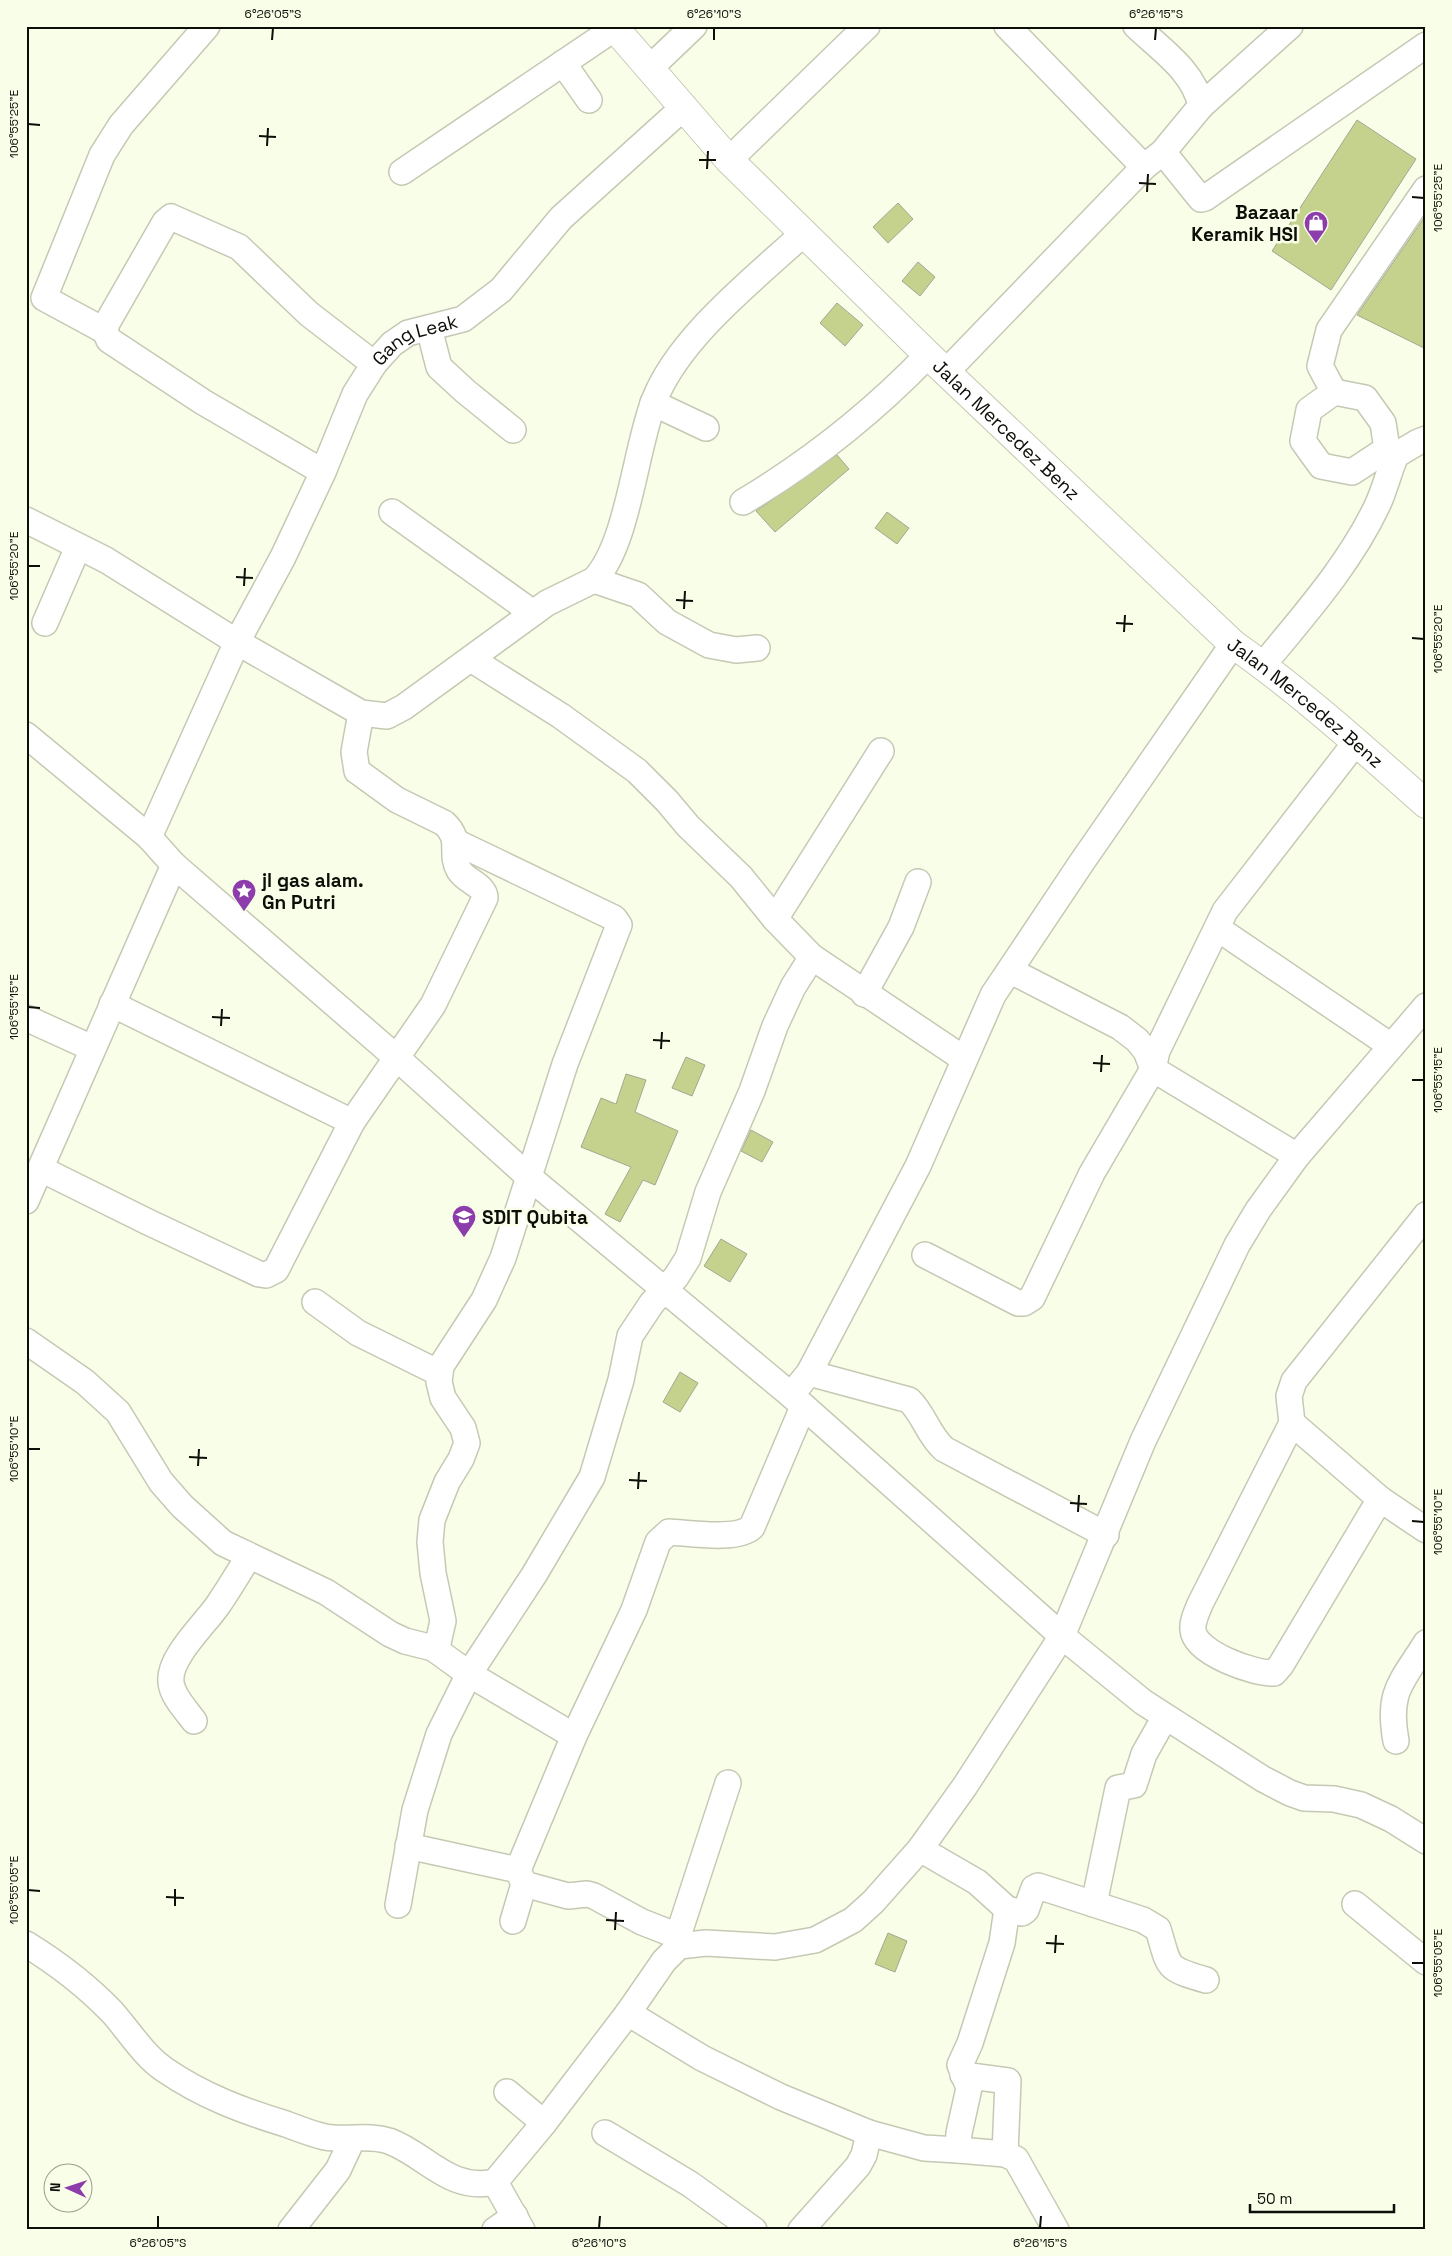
<svg xmlns="http://www.w3.org/2000/svg" width="1452" height="2256" font-family="'Space Grotesk',sans-serif">
<style>
.building{fill:#c4d28e;stroke:#a2a793}
.lines{fill:none;stroke-linecap:round;stroke-linejoin:round}
.minor-casing{stroke:#c5c9b4;stroke-width:28}
.major-casing{stroke:#c5c9b4;stroke-width:30}
.minor{stroke:#fff;stroke-width:25}
.major{stroke:#fff;stroke-width:28}
.ticks{fill:none;stroke:#0d0e07;stroke-width:2}
.labels{text-anchor:middle;stroke-width:5;stroke-linejoin:round;paint-order:stroke}
.poi-label{font-size:19px;font-weight:bold;fill:#0d0e07;stroke:#f9fee9;text-anchor:start}
.street-label{font-size:19px;fill:#0d0e07;stroke:#f9fee9}
.neatline{fill:none;stroke:#0d0e07;stroke-width:2}
.ticks-label{font-size:12px;text-anchor:middle;fill:#0d0e07}
</style>
<rect width="100%" height="100%" fill="#f9fee9"/>
<!-- building -->
<path class="building" d="M1357,120L1416,159L1331,290L1272,251Z
M898,203L913,219L888,243L873,227Z
M1426,215V349L1357,315Z
M918,262L935,277L920,296L902,281Z
M837,303L863,325L845,346L820,323Z
M837,455L849,469L775,532L756,511Z
M887,512L909,528L897,544L875,528Z
M686,1057L705,1065L692,1096L672,1088Z
M626,1074L646,1080L635,1112L678,1131L655,1185L643,1180L620,1222L605,1214L631,1167L581,1147L601,1098L616,1104Z
M751,1130L773,1142L762,1162L741,1151Z
M721,1239L747,1254L730,1282L704,1266Z
M680,1372L698,1383L680,1412L663,1402Z
M888,1933L907,1941L895,1972L875,1964Z"/>
<g class="lines">
<defs>
<g id="minor">
<path d="M1007,26L1144,167"/>
<path d="M563,63L589,100"/>
<path d="M650,68L694,26"/>
<path d="M1201,106L1290,26"/>
<path d="M1163,152L1196,193L1201,199L1205,198L1426,45"/>
<path d="M729,160L867,26"/>
<path d="M402,172L615,28"/>
<path d="M429,328L439,367L465,391L513,430"/>
<path d="M105,331L44,298L102,155L121,125L207,26"/>
<path d="M946,372L1144,167L1163,152L1201,106C1194,71 1161,50 1136,26"/>
<path d="M1334,392L1365,398L1383,423L1387,449L1352,472L1321,466L1303,441L1309,410Z"/>
<path d="M1334,392L1320,366L1329,330L1426,189"/>
<path d="M653,403L706,428"/>
<path d="M1396,455L1418,442L1426,439"/>
<path d="M323,472L203,402L109,340L105,331L107,323L165,222L171,217L239,247L309,314L374,364"/>
<path d="M743,502C810,462 874,411 928,355"/>
<path d="M392,512L533,613"/>
<path d="M26,520L106,560L237,642L361,713L387,716L404,707L547,603L594,580C628,545 635,450 654,401C678,338 754,279 804,233"/>
<path d="M594,580L638,595L667,622L709,645L736,650L757,648"/>
<path d="M45,623L78,547"/>
<path d="M471,659L561,716L637,771L667,801L688,826L741,877L775,919L812,957L964,1059"/>
<path d="M1263,665C1304,615 1349,565 1377,506C1384,492 1389,471 1396,455L1387,449"/>
<path d="M26,735L149,837L174,865L397,1058L529,1177L791,1395L1062,1636L1143,1702L1263,1779L1290,1793L1304,1798L1334,1799L1361,1805L1391,1819L1426,1841"/>
<path id="s1" d="M149,837L237,642L283,557L323,472L355,394L374,364L392,344L408,333L463,319L501,290L561,218L684,107"/>
<path d="M775,919L881,751"/>
<path d="M1217,928L1391,1046"/>
<path d="M1011,971L1120,1027L1137,1040L1146,1051L1153,1069L1297,1156"/>
<path d="M864,994L901,927L918,882"/>
<path d="M112,1004L352,1122"/>
<path d="M26,1018L92,1048"/>
<path d="M41,1169L148,1222L259,1274L266,1275L276,1270L352,1122L433,1005L485,898C485,885 465,881 459,870C449,853 463,840 444,823L397,800L357,771L354,752L361,713"/>
<path d="M26,1201L174,865"/>
<path d="M925,1255L1018,1303H1024L1032,1298L1092,1173L1153,1069L1157,1051L1225,911L1356,742"/>
<path d="M315,1302L358,1333L439,1373"/>
<path d="M26,1341L85,1382L118,1412L161,1482L182,1506L223,1543L326,1592L390,1634L405,1641L433,1648L438,1643L443,1621L433,1573L430,1542L432,1520L447,1482L461,1459L467,1443L463,1428L443,1398L439,1382L441,1366L484,1300L503,1258L565,1064L619,925L614,918L456,842"/>
<path d="M809,1373L909,1400C924,1414 928,1435 944,1449L1106,1535"/>
<path d="M791,1395L809,1373L918,1166L993,995L1082,862L1233,644"/>
<path d="M1292,1423L1200,1604C1197,1612 1192,1621 1193,1630C1195,1653 1254,1674 1274,1673L1281,1665L1380,1499L1426,1530"/>
<path d="M1380,1499L1292,1423L1289,1396L1294,1381L1426,1215"/>
<path d="M433,1648L469,1674L574,1736"/>
<path d="M194,1721C186,1710 172,1696 171,1682C168,1658 205,1624 218,1605C229,1589 239,1572 249,1556"/>
<path d="M1396,1741C1387,1692 1401,1683 1426,1643"/>
<path d="M408,1846L518,1870L524,1884L568,1896L587,1894L594,1896L642,1922L678,1936"/>
<path d="M920,1849L977,1882L1007,1909L1002,1943L970,2043L960,2065L969,2088L959,2133L958,2150L1005,2154L1016,2159L1056,2230"/>
<path d="M518,1870L574,1736L634,1610L658,1542L669,1532C690,1533 737,1541 752,1527L803,1407"/>
<path d="M1094,1904L1118,1788L1134,1785L1135,1782L1144,1754L1165,1717"/>
<path d="M1355,1904L1426,1962"/>
<path d="M398,1905L415,1810L439,1734L469,1674L534,1575L592,1477L621,1380L630,1336L652,1303L676,1277L688,1258L708,1192L752,1091L775,1026L793,987L812,957"/>
<path d="M1007,1909L1022,1913L1026,1910L1034,1888L1038,1886L1143,1920L1158,1929C1170,1968 1164,1968 1206,1980"/>
<path d="M513,1921L524,1884"/>
<path d="M26,1944C57,1963 87,1986 112,2012C130,2032 143,2055 165,2070C203,2096 243,2111 286,2124C299,2129 312,2134 325,2137C347,2141 368,2134 389,2141C427,2155 449,2192 495,2182L544,2123L628,2013L664,1961L679,1946L706,1943L775,1947L815,1940L853,1920L873,1902L920,1849L965,1786L1062,1636L1143,1441L1237,1245L1258,1210L1297,1156L1426,1006"/>
<path d="M679,1946L678,1936L728,1783"/>
<path d="M628,2013L702,2058L781,2097L869,2133L924,2148L958,2150"/>
<path d="M963,2075L1008,2081L1005,2154"/>
<path d="M507,2092L544,2123"/>
<path d="M605,2133L690,2184L754,2230"/>
<path d="M495,2182L522,2230"/>
<path d="M291,2230L338,2170L352,2140"/>
<path d="M495,2230L515,2216"/>
<path d="M801,2230L858,2166L864,2155L869,2133"/>
</g>
<g id="major">
<path id="s2" d="M613,26L729,160L928,355L1233,644C1301,692 1363,748 1426,804"/>
</g>
</defs>
<!-- minor casing -->
<use href="#minor" class="minor-casing"/>
<!-- major casing -->
<use href="#major" class="major-casing"/>
<!-- minor -->
<use href="#minor" class="minor"/>
<!-- major -->
<use href="#major" class="major"/>
</g>
<!-- ticks -->
<path class="ticks" d="M272,40L273,28M714,40V28M1155,40L1156,28M28,124L40,125M259,136L276,137M267,146L268,128M699,160H716M707,169L708,151M1139,183L1156,184M1147,192L1148,174M1412,197L1424,198M28,566H40M236,577L253,578M244,586L245,568M676,600L693,601M684,609L685,591M1116,623L1133,624M1124,632L1125,615M1412,638L1424,639M28,1007L40,1008M212,1017L230,1018M221,1026L222,1009M653,1040L670,1041M661,1049L662,1032M1093,1063L1110,1064M1101,1072L1102,1055M1412,1080H1424M28,1449H40M189,1457L207,1458M198,1466L199,1449M629,1480L647,1481M638,1489L639,1472M1070,1503L1087,1504M1078,1512L1079,1495M1412,1521L1424,1522M28,1890L40,1891M166,1897L184,1898M175,1906V1889M606,1920L624,1921M615,1930L616,1912M1046,1943L1064,1944M1055,1953L1056,1935M1412,1963H1424M158,2228V2216M599,2228L600,2216M1040,2228L1041,2216"/>
<!-- icons -->
<defs>
<symbol id="shop-pin" viewBox="-11 -11 22 30"><path d="M0 17L-7.5 6A9.5 9.5 0 1 1 7.5 6Z" fill="#8d3cac" stroke="#f9fee9"/><path d="M-5-2.5h2.3a2.7 3.5 0 0 1 5.4 0H5L5.5 6h-11ZM-1.5-2.5h3a1.5 2.3 0 0 0-3 0Z" fill="#fff"/></symbol>
<symbol id="sight-pin" viewBox="-11 -11 22 30"><path d="M0 17L-7.5 6A9.5 9.5 0 1 1 7.5 6Z" fill="#8d3cac" stroke="#f9fee9"/><path d="M0-6L1.8-2.2L6-1.7L2.9 1.2L3.7 5.4L0 3.3L-3.7 5.4L-2.9 1.2L-6-1.7L-1.8-2.2Z" fill="#fff"/></symbol>
<symbol id="school-pin" viewBox="-11 -11 22 30"><path d="M0 17L-7.5 6A9.5 9.5 0 1 1 7.5 6Z" fill="#8d3cac" stroke="#f9fee9"/><path d="M0-5L7-2L0 1L-7-2ZM-4 1L0 2.5L4 1V4Q0 6-4 4Z" fill="#fff"/></symbol>
</defs>
<g fill-rule="evenodd">
<use href="#shop-pin" x="1302" y="209" width="28" height="38"/>
<use href="#sight-pin" x="230" y="877" width="28" height="38"/>
<use href="#school-pin" x="450" y="1203" width="28" height="38"/>
</g>
<g class="labels">
<!-- poi labels -->
<g class="poi-label">
<text x="1298" y="219" text-anchor="end">Bazaar<tspan x="1298" dy="22">Keramik HSI</tspan></text>
<text x="262" y="887">jl gas alam.<tspan x="262" dy="22">Gn Putri</tspan></text>
<text x="482" y="1224">SDIT Qubita</text>
</g>
<!-- street labels -->
<g class="street-label">
<text dy="7" stroke="none"><textPath href="#s1" startOffset="574">Gang Leak</textPath></text>
<text dy="7" stroke="none"><textPath href="#s2" startOffset="564">Jalan Mercedez Benz</textPath></text>
<text dy="7" stroke="none"><textPath href="#s2" startOffset="969">Jalan Mercedez Benz</textPath></text>
</g>
</g>
<!-- border -->
<rect width="1452" height="2256" fill="none" stroke="#f9fee9" stroke-width="55"/>
<!-- north arrow -->
<g transform="translate(68 2188) rotate(273)"><circle r="24" fill="#f9fee9" stroke="#9b9e8f"/>
<path d="M0-4L9 19L0 12L-9 19Z" fill="#8d3cac"/>
<text y="-8" font-size="14" font-weight="bold" text-anchor="middle" fill="#0d0e07">N</text>
</g>
<!-- scale -->
<path d="M1250 2204v8h144v-8" fill="none" stroke="#0d0e07" stroke-width="2.5"/>
<text x="1257" y="2204" font-size="15" fill="#0d0e07" stroke="#f9fee9" stroke-width="4" paint-order="stroke">50 m</text>
<rect x="28" y="28" width="1396" height="2200" class="neatline"/>
<g class="ticks-label">
<text x="273" y="18">6°26'05"S</text>
<text x="714" y="18">6°26'10"S</text>
<text x="1156" y="18">6°26'15"S</text>
<text transform="translate(14 124) rotate(-90)" y="4">106°55'25"E</text>
<text transform="translate(1438 198) rotate(-90)" y="4">106°55'25"E</text>
<text transform="translate(14 566) rotate(-90)" y="4">106°55'20"E</text>
<text transform="translate(1438 639) rotate(-90)" y="4">106°55'20"E</text>
<text transform="translate(14 1007) rotate(-90)" y="4">106°55'15"E</text>
<text transform="translate(1438 1080) rotate(-90)" y="4">106°55'15"E</text>
<text transform="translate(14 1449) rotate(-90)" y="4">106°55'10"E</text>
<text transform="translate(1438 1522) rotate(-90)" y="4">106°55'10"E</text>
<text transform="translate(14 1890) rotate(-90)" y="4">106°55'05"E</text>
<text transform="translate(1438 1963) rotate(-90)" y="4">106°55'05"E</text>
<text x="158" y="2247">6°26'05"S</text>
<text x="599" y="2247">6°26'10"S</text>
<text x="1040" y="2247">6°26'15"S</text>
</g>
</svg>
